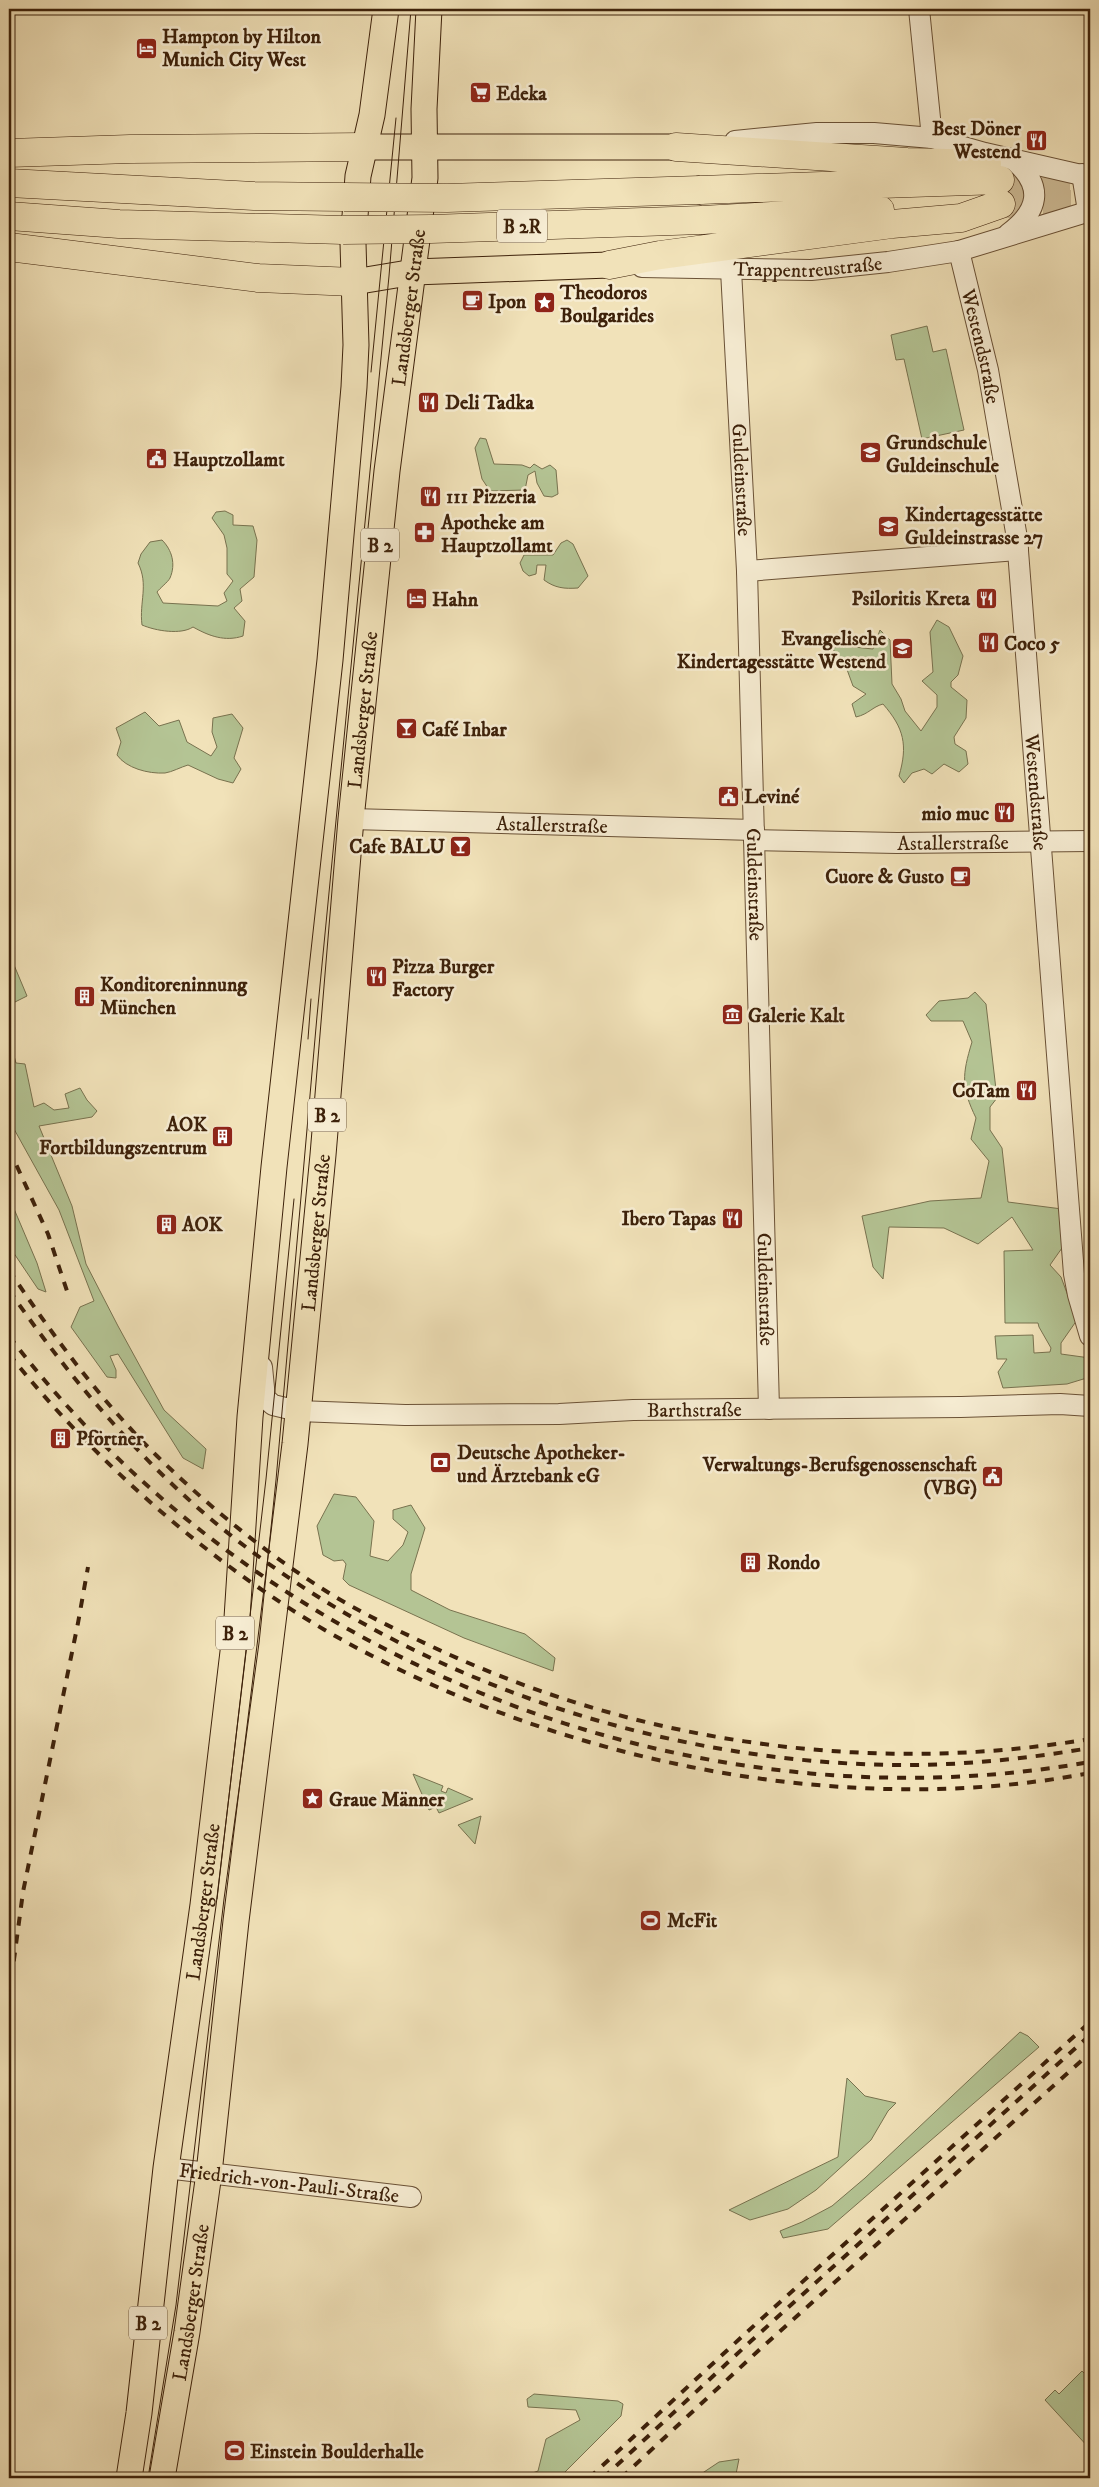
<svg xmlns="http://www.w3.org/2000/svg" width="1099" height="2487" font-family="'IM FELL DW Pica',serif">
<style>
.green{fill:#b4c494;stroke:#78724f}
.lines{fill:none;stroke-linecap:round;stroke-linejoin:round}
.highway-tunnel{stroke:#cdbb96;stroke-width:28;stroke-dasharray:28 14;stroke-linecap:butt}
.minor-casing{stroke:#6a5136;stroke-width:22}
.major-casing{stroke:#3d210a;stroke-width:27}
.highway-casing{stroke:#3d210a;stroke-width:29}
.minor{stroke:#f6ecd2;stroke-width:20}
.major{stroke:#f1e2b9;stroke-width:25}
.highway{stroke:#f1e2b9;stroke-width:28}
.tram{stroke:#3d210a;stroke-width:1}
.rail{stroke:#3d210a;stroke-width:4;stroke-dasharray:9 9;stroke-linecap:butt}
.highway-bridge-casing{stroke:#3d210a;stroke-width:29;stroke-linecap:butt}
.highway-bridge{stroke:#f1e2b9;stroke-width:28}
.labels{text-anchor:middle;stroke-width:5;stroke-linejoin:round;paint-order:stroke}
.shield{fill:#f6ecd2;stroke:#745e46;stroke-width:1}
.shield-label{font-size:19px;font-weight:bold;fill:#3d210a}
.poi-label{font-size:20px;font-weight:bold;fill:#3d210a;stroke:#f6ecd2;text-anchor:start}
.street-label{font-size:20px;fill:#3d210a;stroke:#f6ecd2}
</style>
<rect width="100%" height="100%" fill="#f1e2b9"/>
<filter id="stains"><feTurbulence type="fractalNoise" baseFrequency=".004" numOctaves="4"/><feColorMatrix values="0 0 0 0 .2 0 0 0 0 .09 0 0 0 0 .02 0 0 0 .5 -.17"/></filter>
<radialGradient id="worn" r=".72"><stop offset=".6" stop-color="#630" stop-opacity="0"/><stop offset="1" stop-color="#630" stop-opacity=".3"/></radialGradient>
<!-- green -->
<path class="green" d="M927,326L933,352L946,349L964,430L922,439L904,359L896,360L891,335Z
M480,438L486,439L494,464L522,465L530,468L534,464L542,469L550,465L556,470L558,494L552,497L544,496L537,483L535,471L528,475L525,490L490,491L482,479L475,448Z
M225,511L233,515V525L253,526L257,540L254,577L240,589L242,601L234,608L245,621L243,636C225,642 209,636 193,627C181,635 156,631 142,625C139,602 149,585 138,563L141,554L150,542L162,540C172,550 176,564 170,578C168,582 160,588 157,592L163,603L218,606L227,601L224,593L233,581L227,574V548L224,535L212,518L216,512Z
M567,540L573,544L588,576L578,588C564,589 555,588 544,580L546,565H537L536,574L529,576L523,571L520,563L524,555H553L561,543Z
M937,620L949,627L963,656L958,675L951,682V687L967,700L966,718L954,737L955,744L966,751L968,764L959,772L944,764L932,774L924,769L912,773L904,783L899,776C908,745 904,728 883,704C872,707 869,714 856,717L852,704L866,694L853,686L845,664L836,657L833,648L844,646L873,649L880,630L890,640L892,684L901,699L905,711L921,731L937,707V695L922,681L933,672L930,632Z
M145,712L159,726L179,720L187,742L211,756L217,747L212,732L213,718L232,714L243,728L234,758L241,769L233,783L218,779L188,765C181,767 172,772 165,773C148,774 126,768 117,755L121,742L116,728Z
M9,964L14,965L27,996L9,1005Z
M975,992L986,1004L997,1098L990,1107V1130L1002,1148L1008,1202L1062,1209V1248L1050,1265L1061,1277L1077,1320L1061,1343V1354L1090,1358V1377L1067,1384L1003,1388L998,1372L1007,1359H997L995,1336L1033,1335L1034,1353L1050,1352L1051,1348L1039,1327L1038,1323H1005L1004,1251L1033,1250L1012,1217L978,1244L944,1228L889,1227L883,1279L873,1267L862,1216L930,1201L981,1198L989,1161L971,1139L976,1118C961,1087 962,1075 972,1042L963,1021H931L926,1015L939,1001L968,998Z
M9,1038L16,1063L25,1064L34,1107L44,1103L54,1110L69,1108L65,1094L80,1088L87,1100L97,1111L92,1117L39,1126L72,1206L86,1264L118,1326L164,1410L206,1449L203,1469L183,1458L118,1354L110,1356L116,1370V1378L107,1377L71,1327L80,1307L94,1301L59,1210L9,1120Z
M9,1197L37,1263L46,1292L38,1289L9,1246Z
M334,1494L356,1497L374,1521L370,1556L388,1561L403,1545L408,1532L393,1519V1510L411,1505L425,1528L411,1574V1590L450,1610L525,1634L555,1658L553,1671L464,1638L349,1585L343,1579L346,1564L343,1560L334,1561L323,1555L317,1526Z
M413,1774L443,1786L441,1791L446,1793L448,1788L473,1799L439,1813L436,1807L429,1810Z
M481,1816L475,1844L458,1825Z
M1020,2032L1028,2036L1039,2047L828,2229L783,2238L780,2231L802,2222L832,2206L865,2178Z
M847,2078L865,2096L896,2103L888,2111L871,2140L816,2190L788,2209L750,2220L729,2210L838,2157Z
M1082,2371L1090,2379V2449L1045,2400L1055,2390L1059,2394Z
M534,2394L618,2401L623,2404L621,2416L559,2478H519L538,2471L546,2439L580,2420L576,2410L528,2407L527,2399Z
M739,2459L736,2474L732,2478H695L719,2462Z"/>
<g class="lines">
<!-- highway-tunnel -->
<path class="highway-tunnel" d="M1000,180H1090
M1001,204H1090"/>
<defs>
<g id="minor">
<path d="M919,9L932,138"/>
<path d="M735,141L817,133H874L932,138L985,153L1090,177"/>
<path d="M1082,174L1088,211"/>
<path d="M1008,234C1039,211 1044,187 1015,161"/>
<path id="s1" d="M959,251L988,370L1017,538L1074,1274L1078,1295L1090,1336"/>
<path id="s2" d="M642,267L811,270L888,262L959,251L1090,211"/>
<path id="s3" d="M731,270L747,571L769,1409"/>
<path d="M747,571L1018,550"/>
<path id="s4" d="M351,819L754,830"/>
<path id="s5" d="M754,840L897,843L1090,841"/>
<path id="s6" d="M262,1367L265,1398L273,1405L298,1411L405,1415L559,1414L633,1410L961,1407L1060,1404L1090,1406"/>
<path id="s7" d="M166,2168L411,2197"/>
</g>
<g id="major">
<path d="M364,147H676"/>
<path d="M354,282L414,272L609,265"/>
<path id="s8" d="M129,2478L139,2413L166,2168L203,1905L237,1618L250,1417L274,1167L330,660L354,387L356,345L353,243L358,176L372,115L386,9"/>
<path id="s9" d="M162,2478L187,2332L209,2173L236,1921L295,1444L323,1155L351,819L387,471L425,178L424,109L429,9"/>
</g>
<path id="highway" d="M676,147L907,162L987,164
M9,153L130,149L364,147
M9,183L254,196L344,197
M700,190L1000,180
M9,216L119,224L343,230
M702,220L880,210
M9,247L258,278L354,282
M609,265L660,255L892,224L961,218L1001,204"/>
</defs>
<!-- minor casing -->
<use href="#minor" class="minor-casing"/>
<!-- major casing -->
<use href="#major" class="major-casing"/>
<!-- highway casing -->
<use href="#highway" class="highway-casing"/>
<!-- minor -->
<use href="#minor" class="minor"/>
<!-- major -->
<use href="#major" class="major"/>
<!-- highway -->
<use href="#highway" class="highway"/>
<!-- tram -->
<path class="tram" d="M371,372L396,118
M308,1039L311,999
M217,1899L266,1479L294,1199
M148,2478L176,2305L224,1899L259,1643L276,1480L317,1016L389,276L411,9"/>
<!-- rail -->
<path class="rail" d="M9,1149L48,1234L69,1297
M9,1270C53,1336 101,1401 157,1456C209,1507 268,1555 329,1593C363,1614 399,1631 435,1648C638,1743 869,1776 1090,1739
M9,1290C66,1373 130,1449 206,1515C392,1673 648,1761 891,1765C958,1766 1025,1759 1090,1748
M9,1336C255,1660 688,1833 1090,1762
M9,1354C97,1465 222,1574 346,1642C564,1762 844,1820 1090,1773
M9,1997L23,1892L78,1623L88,1567
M589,2478L747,2332L1090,2022
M603,2478L751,2341L1090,2035
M621,2478L758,2351L1090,2053"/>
<defs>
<path id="highway-bridge" d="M344,197L447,198L700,190
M343,230L431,229L702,220"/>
</defs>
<!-- highway-bridge casing -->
<use href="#highway-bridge" class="highway-bridge-casing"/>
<!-- highway-bridge -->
<use href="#highway-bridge" class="highway-bridge"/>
</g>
<!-- icons -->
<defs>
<symbol id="hotel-square" viewBox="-11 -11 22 22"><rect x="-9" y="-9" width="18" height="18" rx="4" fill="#8f2418" stroke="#f6ecd2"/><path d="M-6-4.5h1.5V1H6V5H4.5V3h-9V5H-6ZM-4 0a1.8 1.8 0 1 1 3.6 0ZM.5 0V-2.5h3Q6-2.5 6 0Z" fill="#fff"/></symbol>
<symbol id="supermarket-square" viewBox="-11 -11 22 22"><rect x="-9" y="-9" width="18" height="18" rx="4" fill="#8f2418" stroke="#f6ecd2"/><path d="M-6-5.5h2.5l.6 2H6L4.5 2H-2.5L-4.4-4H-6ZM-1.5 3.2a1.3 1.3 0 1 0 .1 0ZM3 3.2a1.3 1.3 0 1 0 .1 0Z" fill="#fff"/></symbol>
<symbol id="restaurant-square" viewBox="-11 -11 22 22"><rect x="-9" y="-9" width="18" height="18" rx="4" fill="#8f2418" stroke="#f6ecd2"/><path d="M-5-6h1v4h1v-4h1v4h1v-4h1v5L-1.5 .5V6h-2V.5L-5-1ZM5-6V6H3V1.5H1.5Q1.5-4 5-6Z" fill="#fff"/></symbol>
<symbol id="cafe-square" viewBox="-11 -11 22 22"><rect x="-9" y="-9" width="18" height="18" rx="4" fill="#8f2418" stroke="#f6ecd2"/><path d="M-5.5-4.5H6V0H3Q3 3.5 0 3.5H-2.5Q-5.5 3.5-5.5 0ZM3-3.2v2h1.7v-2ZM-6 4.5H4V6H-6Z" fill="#fff"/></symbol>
<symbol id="sight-square" viewBox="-11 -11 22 22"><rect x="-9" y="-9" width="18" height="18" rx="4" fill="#8f2418" stroke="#f6ecd2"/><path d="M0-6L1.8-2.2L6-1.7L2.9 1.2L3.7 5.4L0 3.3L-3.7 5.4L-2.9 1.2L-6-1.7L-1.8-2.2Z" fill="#fff"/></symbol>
<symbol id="school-square" viewBox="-11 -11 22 22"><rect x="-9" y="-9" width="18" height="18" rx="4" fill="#8f2418" stroke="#f6ecd2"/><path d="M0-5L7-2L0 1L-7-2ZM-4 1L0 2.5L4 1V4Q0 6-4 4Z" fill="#fff"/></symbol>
<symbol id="civic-square" viewBox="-11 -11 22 22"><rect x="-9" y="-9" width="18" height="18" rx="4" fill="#8f2418" stroke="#f6ecd2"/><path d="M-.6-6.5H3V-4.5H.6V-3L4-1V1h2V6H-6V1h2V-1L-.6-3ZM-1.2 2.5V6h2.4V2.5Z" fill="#fff"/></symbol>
<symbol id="pharmacy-square" viewBox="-11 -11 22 22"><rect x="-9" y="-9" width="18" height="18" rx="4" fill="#8f2418" stroke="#f6ecd2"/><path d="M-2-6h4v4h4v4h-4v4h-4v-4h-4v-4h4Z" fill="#fff"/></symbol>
<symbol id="bar-square" viewBox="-11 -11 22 22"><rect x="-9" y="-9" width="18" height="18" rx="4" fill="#8f2418" stroke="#f6ecd2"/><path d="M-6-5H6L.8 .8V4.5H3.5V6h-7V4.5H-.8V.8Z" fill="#fff"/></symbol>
<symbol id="building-square" viewBox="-11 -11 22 22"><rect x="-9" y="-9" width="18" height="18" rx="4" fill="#8f2418" stroke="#f6ecd2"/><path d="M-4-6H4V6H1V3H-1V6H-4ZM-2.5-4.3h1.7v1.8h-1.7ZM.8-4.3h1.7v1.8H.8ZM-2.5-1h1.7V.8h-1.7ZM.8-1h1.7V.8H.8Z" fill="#fff"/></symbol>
<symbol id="museum-square" viewBox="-11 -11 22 22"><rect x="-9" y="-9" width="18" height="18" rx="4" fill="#8f2418" stroke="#f6ecd2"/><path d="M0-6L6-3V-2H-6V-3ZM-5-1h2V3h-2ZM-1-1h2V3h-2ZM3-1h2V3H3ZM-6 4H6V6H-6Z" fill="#fff"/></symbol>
<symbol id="bank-square" viewBox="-11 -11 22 22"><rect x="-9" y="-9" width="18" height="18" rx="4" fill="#8f2418" stroke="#f6ecd2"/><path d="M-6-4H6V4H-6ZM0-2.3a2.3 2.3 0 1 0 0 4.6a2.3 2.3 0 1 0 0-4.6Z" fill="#fff"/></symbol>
<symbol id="stadium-square" viewBox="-11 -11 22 22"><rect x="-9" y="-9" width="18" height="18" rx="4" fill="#8f2418" stroke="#f6ecd2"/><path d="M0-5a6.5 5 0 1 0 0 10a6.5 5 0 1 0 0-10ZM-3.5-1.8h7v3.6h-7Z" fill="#fff"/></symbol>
</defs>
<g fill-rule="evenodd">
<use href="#hotel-square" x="134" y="36" width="25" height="25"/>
<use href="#supermarket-square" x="468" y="80" width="25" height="25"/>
<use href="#restaurant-square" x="1024" y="128" width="25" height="25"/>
<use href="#cafe-square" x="460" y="288" width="25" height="25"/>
<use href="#sight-square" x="532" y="290" width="25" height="25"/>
<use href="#restaurant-square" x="416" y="390" width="25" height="25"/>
<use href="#school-square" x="858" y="440" width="25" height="25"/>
<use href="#civic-square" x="144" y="446" width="25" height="25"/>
<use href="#restaurant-square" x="418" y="484" width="25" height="25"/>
<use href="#school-square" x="876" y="514" width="25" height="25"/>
<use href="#pharmacy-square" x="412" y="520" width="25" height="25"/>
<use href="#restaurant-square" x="974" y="586" width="25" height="25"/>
<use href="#hotel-square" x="404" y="586" width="25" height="25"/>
<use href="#restaurant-square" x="976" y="630" width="25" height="25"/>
<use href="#school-square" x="890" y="636" width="25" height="25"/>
<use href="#bar-square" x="394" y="716" width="25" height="25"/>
<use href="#civic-square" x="716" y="784" width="25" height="25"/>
<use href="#restaurant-square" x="992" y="800" width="25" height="25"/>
<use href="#bar-square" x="448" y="834" width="25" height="25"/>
<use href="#cafe-square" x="948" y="864" width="25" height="25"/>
<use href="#restaurant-square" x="364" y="964" width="25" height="25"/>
<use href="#building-square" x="72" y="984" width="25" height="25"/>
<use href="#museum-square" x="720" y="1002" width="25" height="25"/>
<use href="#restaurant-square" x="1014" y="1078" width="25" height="25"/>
<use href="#building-square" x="210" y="1124" width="25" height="25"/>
<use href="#restaurant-square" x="720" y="1206" width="25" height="25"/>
<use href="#building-square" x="154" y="1212" width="25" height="25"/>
<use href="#building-square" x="48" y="1426" width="25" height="25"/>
<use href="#bank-square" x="428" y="1450" width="25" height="25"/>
<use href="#civic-square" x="980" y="1464" width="25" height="25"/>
<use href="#building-square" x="738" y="1550" width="25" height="25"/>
<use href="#sight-square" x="300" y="1786" width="25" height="25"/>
<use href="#stadium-square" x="638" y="1908" width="25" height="25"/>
<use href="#stadium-square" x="222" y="2438" width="25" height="25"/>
</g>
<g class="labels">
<!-- shield labels -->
<g class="shield">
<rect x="497" y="209.5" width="50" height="33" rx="4"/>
<rect x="361" y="528.5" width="38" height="33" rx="4"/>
<rect x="308" y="1098.5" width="38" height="33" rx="4"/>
<rect x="216" y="1616.5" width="38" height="33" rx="4"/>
<rect x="129" y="2306.5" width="38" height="33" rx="4"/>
</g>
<g class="shield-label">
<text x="522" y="233">B 2R</text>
<text x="380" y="552">B 2</text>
<text x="327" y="1122">B 2</text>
<text x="235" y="1640">B 2</text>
<text x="148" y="2330">B 2</text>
</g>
<!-- poi labels -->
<g class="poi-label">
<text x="162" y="43">Hampton by Hilton<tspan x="162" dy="23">Munich City West</tspan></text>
<text x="496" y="100">Edeka</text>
<text x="1021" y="135" text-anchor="end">Best Döner<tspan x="1021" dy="23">Westend</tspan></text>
<text x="560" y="299">Theodoros<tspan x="560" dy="23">Boulgarides</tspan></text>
<text x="488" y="308">Ipon</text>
<text x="445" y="409">Deli Tadka</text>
<text x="886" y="449">Grundschule<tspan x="886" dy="23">Guldeinschule</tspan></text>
<text x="173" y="466">Hauptzollamt</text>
<text x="446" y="503">111 Pizzeria</text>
<text x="905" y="521">Kindertagesstätte<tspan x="905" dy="23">Guldeinstrasse 27</tspan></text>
<text x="441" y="529">Apotheke am<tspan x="441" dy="23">Hauptzollamt</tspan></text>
<text x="970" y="605" text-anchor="end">Psiloritis Kreta</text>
<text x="432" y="606">Hahn</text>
<text x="886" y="645" text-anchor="end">Evangelische<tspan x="886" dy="23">Kindertagesstätte Westend</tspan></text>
<text x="1004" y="650">Coco 5</text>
<text x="422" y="736">Café Inbar</text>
<text x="744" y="803">Leviné</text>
<text x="989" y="820" text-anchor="end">mio muc</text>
<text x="445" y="853" text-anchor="end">Cafe BALU</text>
<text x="944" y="883" text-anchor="end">Cuore &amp; Gusto</text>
<text x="392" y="973">Pizza Burger<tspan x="392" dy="23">Factory</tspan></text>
<text x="100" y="991">Konditoreninnung<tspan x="100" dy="23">München</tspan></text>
<text x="748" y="1022">Galerie Kalt</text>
<text x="1010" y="1097" text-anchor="end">CoTam</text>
<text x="207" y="1131" text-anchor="end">AOK<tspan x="207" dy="23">Fortbildungszentrum</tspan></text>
<text x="716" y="1225" text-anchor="end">Ibero Tapas</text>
<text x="182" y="1231">AOK</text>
<text x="76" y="1445">Pförtner</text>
<text x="457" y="1459">Deutsche Apotheker-<tspan x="457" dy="23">und Ärztebank eG</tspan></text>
<text x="977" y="1471" text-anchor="end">Verwaltungs-Berufsgenossenschaft<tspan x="977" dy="23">(VBG)</tspan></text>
<text x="767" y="1569">Rondo</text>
<text x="329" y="1806">Graue Männer</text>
<text x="667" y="1927">McFit</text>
<text x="250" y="2458">Einstein Boulderhalle</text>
</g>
<!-- street labels -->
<g class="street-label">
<text dy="7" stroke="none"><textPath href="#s2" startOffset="166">Trappentreustraße</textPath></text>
<text dy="7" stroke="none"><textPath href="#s9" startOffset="2185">Landsberger Straße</textPath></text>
<text dy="7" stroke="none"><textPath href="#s1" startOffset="98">Westendstraße</textPath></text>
<text dy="7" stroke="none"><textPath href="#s3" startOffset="210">Guldeinstraße</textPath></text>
<text dy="7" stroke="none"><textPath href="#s9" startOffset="1780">Landsberger Straße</textPath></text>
<text dy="7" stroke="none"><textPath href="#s1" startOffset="548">Westendstraße</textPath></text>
<text dy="7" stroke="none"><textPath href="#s4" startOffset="201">Astallerstraße</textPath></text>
<text dy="7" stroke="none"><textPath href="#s5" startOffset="199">Astallerstraße</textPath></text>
<text dy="7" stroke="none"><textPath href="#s3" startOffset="615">Guldeinstraße</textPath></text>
<text dy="7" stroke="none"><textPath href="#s9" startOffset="1255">Landsberger Straße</textPath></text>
<text dy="7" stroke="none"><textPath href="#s3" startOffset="1020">Guldeinstraße</textPath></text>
<text dy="7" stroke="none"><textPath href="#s6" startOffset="464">Barthstraße</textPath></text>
<text dy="7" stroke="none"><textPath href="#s8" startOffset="581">Landsberger Straße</textPath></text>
<text dy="7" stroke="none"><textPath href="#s7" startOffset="124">Friedrich-von-Pauli-Straße</textPath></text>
<text dy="7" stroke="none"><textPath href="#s9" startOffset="178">Landsberger Straße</textPath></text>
</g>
</g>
<!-- margin -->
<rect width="1099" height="2487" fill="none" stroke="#f1e2b9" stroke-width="30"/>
<rect x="10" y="10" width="1079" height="2467" fill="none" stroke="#3d210a" stroke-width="2.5"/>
<rect x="15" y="15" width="1069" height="2457" fill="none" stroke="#3d210a"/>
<rect width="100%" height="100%" filter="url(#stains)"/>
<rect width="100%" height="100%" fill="url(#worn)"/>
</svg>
